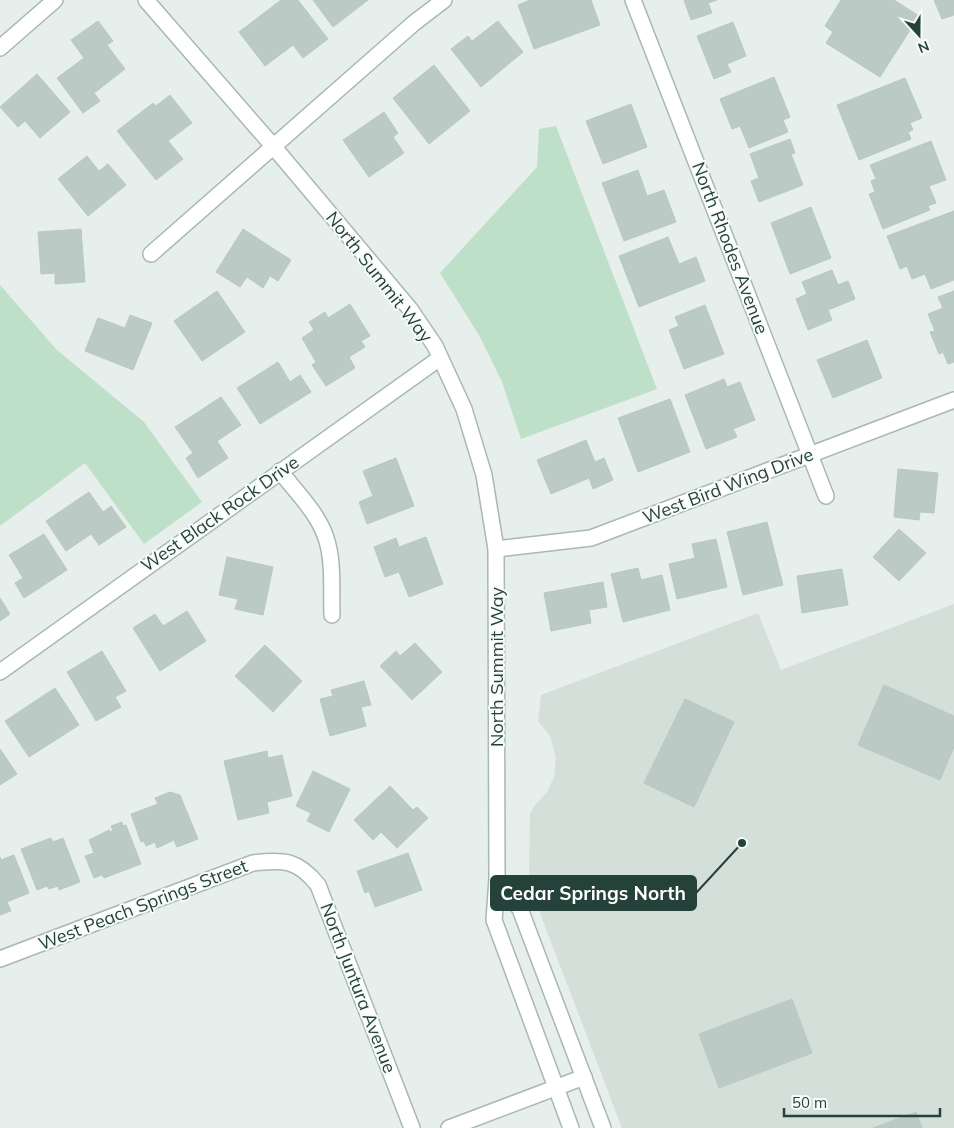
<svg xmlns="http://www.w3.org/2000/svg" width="954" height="1128" font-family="Mulish,sans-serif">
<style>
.built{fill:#d4dfda}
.green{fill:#bfe0c8}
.building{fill:#bbcac4;stroke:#b8c9c2}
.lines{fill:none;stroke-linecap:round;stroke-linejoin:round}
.minor-casing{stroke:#a8b8b2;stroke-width:18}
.tertiary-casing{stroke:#a8b8b2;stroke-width:18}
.minor{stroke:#fff;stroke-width:15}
.tertiary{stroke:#fff;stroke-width:15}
.labels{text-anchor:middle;stroke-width:4;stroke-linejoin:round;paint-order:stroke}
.street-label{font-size:18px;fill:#24423a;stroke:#f7fbf9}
.leader{fill:none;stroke:#24423a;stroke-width:2}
.callout-dot{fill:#24423a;stroke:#f7fbf9;stroke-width:2}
.callout{fill:#24423a;stroke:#24423a;stroke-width:2}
.callout-label{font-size:19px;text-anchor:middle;font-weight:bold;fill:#fff}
</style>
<rect width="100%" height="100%" fill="#e6efeb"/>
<!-- built -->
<path class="built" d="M954,604V1128H622L538,908L529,872L530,814L535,805L547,792L554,777L556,758L550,736L538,721L541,695L758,613L781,670Z"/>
<!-- green -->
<path class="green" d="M556,126L657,389L521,439L502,382L480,337L440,273L537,167L539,129Z
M0,285L57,350L144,422L202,502L144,544L85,463L0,526Z"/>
<!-- building -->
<path class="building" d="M281,0H298L328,39L303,58L293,45L265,66L239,32Z
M313,0H368L333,27Z
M530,0H591L600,25L534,49L518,5Z
M684,0H717L708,3L712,13L691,20Z
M841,0H894L919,16L880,77L826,43L833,32L825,26Z
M934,0H954V15L942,19Z
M98,21L113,41L107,45L125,69L94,93L100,101L83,113L57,78L84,58L71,40Z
M498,21L523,52L481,87L451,49L468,36L472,41Z
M733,22L746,56L727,64L731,72L714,79L697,36Z
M434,65L470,111L429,144L393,98Z
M37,74L70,112L40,138L25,121L18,127L0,107Z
M774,77L790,117L783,120L788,132L749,148L740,126L732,129L720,99Z
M905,78L922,118L910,123L913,130L908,132L911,139L859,160L837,105Z
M170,95L192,123L168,141L183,159L156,180L117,131L153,103L156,106Z
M631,104L647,147L603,164L586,121Z
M384,112L398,133L393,137L404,153L369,177L343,140Z
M790,139L795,153L791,154L803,185L759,202L751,181L759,178L750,154Z
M931,141L946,180L929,186L936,203L928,206L930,210L883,229L869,194L875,192L871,181L876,179L870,165Z
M87,156L99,171L108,164L126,185L88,216L58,179Z
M638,170L647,196L664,190L676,222L624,241L602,183Z
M811,207L831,258L790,274L771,223Z
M954,211V280L931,289L925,274L912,279L907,266L900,269L887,236Z
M81,229L85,282L55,284V273L41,274L38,232Z
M243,229L291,260L278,281L270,276L263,288L247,277L240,287L216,272Z
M668,237L679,264L696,257L705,281L639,307L619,256Z
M832,270L838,285L848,281L855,299L828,310L832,320L808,330L796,299L807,294L802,282Z
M217,291L245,332L202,361L174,321Z
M954,291V362L948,364L943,352L939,354L930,332L935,331L928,314L943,308L938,297Z
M350,304L370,336L361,341L365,347L349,357L355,368L326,386L312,365L316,362L302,338L314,330L309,322L325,312L328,318Z
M705,305L724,354L684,369L669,330L679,326L675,317Z
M130,315L152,323L133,370L85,351L98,318L125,328Z
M867,340L882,378L833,398L817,360Z
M278,362L290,382L300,375L311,392L260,424L237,388Z
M724,379L727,387L740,382L755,420L733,429L737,437L706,449L685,395Z
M221,397L241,425L217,441L228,458L198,478L186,458L193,453L175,427Z
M670,399L690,452L638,472L618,418Z
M586,440L595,462L604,458L613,480L593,489L589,478L551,494L537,460Z
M396,458L414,506L367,524L359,502L373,496L363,471Z
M898,469L938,473L934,513L920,512L919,520L894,517Z
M89,492L103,512L111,506L126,527L99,545L91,534L66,551L46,521Z
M767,522L783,585L743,595L727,532Z
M899,529L926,553L899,581L873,557Z
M44,534L67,570L24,598L15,583L23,578L9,555Z
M426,537L443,584L409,597L399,572L385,577L374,547L396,538L399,547Z
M716,539L727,587L677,599L669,564L695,558L692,544Z
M227,557L273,567L263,615L235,609L238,599L219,595Z
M638,568L641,580L662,575L670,610L623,622L611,574Z
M842,569L848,605L802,613L797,576Z
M603,582L607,607L589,610L591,623L551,631L544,593Z
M0,598L10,614L0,621Z
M187,611L206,641L160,671L133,628L155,614L163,626Z
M415,643L442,672L412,700L380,666L396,651L400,656Z
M265,645L302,681L273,712L235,676Z
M102,651L126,691L115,697L121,707L96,721L67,672Z
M364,681L371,705L361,707L366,726L330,736L320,699L333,696L331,690Z
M884,685L954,716V747L940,780L858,745Z
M55,688L79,725L29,757L5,721Z
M685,699L734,722L694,807L644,783Z
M0,749L17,774L0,785Z
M267,751L268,758L282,755L292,796L267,802L269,813L238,820L224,761Z
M313,771L350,789L329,832L307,821L311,813L296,806Z
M390,786L413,810L417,807L428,818L397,848L381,832L373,840L354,820Z
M170,792L180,795L198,839L177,847L174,840L157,848L155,842L146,846L144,841L141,842L131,814L158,804L155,798Z
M122,822L123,826L126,825L141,864L104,878L102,875L94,878L85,856L94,853L89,840L109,830L110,832L113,831L111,826Z
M51,838L53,842L63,838L80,882L59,890L58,886L49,889L47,886L37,890L21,849Z
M408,853L422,890L375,907L369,891L365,893L357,871Z
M14,855L29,893L7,902L11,911L0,915V857L1,860Z
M792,999L812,1053L719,1088L699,1034Z
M916,1112L922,1128H873Z"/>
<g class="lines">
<defs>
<path id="minor" d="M633,0L826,496
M0,48L55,0
M151,254L414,23L444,0
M280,471C296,492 318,513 326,538C334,561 331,591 332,615
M496,549L591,538L954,400
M0,672L440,358
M0,959L253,863C284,859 298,860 318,885L412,1128
M449,1128L584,1077"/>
<path id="tertiary" d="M146,0L273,146L410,309L435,346L464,409L484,475L496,549L497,879L494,920L571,1128
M497,879L520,909L603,1128"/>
</defs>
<!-- minor casing -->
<use href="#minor" class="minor-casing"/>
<!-- tertiary casing -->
<use href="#tertiary" class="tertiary-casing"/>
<!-- minor -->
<use href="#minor" class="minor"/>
<!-- tertiary -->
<use href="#tertiary" class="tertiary"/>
</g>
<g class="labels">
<!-- street labels -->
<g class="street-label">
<text transform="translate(730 248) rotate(69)" y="6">North Rhodes Avenue</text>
<text transform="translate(379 277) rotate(52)" y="6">North Summit Way</text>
<text transform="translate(728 486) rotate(-21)" y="6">West Bird Wing Drive</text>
<text transform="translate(220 514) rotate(-35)" y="6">West Black Rock Drive</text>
<text transform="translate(497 667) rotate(-90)" y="6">North Summit Way</text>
<text transform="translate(143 905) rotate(-21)" y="6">West Peach Springs Street</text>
<text transform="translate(358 988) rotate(69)" y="6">North Juntura Avenue</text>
</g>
</g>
<!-- callouts -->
<path class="leader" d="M742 843L696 893"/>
<circle class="callout-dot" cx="742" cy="843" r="5"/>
<rect class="callout" x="491" y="876" width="205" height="34" rx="5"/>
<g class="callout-label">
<text x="593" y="900">Cedar Springs North</text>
</g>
<!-- north arrow -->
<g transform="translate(919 35) rotate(159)" stroke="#f7fbf9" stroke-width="4" paint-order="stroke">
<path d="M0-4L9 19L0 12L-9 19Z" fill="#24423a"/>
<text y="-8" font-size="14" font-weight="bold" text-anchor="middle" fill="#24423a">N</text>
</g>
<!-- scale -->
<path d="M784 1108v8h156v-8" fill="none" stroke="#24423a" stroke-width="2.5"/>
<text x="792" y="1108" font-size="15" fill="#24423a" stroke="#f7fbf9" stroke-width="4" paint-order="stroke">50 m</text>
</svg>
